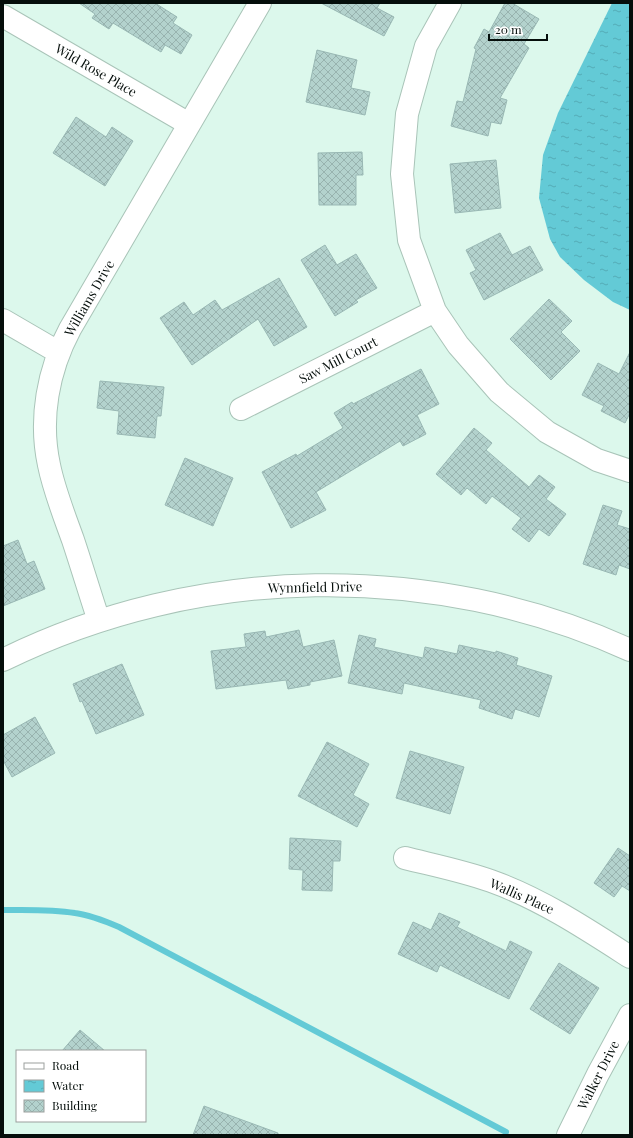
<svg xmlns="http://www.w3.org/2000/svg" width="633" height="1138" font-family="'Playfair Display',serif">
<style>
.water{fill:url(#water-ripples)}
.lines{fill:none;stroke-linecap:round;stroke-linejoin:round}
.stream{stroke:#63cad6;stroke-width:6}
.building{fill:url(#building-cross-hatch);stroke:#99b8b4}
.minor-casing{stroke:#a9c4b8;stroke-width:24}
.minor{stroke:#fff;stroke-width:22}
.labels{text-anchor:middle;stroke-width:4;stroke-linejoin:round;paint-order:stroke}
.street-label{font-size:13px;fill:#050e0b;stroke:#fff}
</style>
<defs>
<pattern id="water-ripples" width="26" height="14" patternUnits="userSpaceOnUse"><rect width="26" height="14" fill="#63cad6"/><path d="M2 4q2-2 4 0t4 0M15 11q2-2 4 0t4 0" fill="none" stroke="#54acb6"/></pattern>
<pattern id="building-cross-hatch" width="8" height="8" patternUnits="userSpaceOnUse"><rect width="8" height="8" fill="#b3d2cd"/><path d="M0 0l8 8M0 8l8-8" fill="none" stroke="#98b3af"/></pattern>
</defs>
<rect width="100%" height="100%" fill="#dcf8ec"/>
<!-- water -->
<path class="water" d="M612,3H630V310L613,302L584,280L560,257L550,239L539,198L543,155L558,113Z"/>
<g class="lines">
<!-- stream -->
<path class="stream" d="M3,910C27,910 51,909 75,913C90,915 105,921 119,927L506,1132"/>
</g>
<!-- building -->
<path class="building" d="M79,3H155L177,17L173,23L192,35L181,54L165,45L161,52L113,23L109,29L92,18L95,14Z
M321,3H380L377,8L394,17L384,36Z
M505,3H512L539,19L524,44L529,48L500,98L507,100L501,124L491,122L488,136L451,126L457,101L463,102L476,49L474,48L484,29L489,32Z
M317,50L357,60L351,88L370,92L365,115L306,102Z
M76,117L106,137L112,127L133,141L105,186L53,153Z
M362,152L363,175H356V205H319L318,153Z
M496,160L501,208L455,213L450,164Z
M500,233L512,255L530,246L543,270L484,300L470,273L476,270L466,250Z
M325,245L337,265L356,254L377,288L356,300L358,302L335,316L301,260Z
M279,278L307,327L274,346L258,319L192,365L160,318L184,302L193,315L215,300L222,310Z
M549,299L572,321L561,332L580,351L551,380L510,339Z
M630,352V413L625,423L601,411L604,406L582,395L598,363L619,374Z
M421,369L439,404L417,415L426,434L403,446L400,441L316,492L326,510L291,528L262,472L296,454L297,456L343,428L334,413L352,402L353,404Z
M100,381L164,387L161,416H157L155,438L117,434L119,411L97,408Z
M474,428L492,443L486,450L529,487L539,475L555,487L546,499L566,514L549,536L539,529L529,542L512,529L521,518L492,496L486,504L467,488L461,495L436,474Z
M185,458L233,478L213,526L165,505Z
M603,505L622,511L617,525L630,529V569L619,565L616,575L583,564Z
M18,540L27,564L34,561L45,589L3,606V546Z
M299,630L303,647L334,640L342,676L310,682V685L288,689L286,680L216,689L211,651L246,647L244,634L265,631L266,637Z
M359,635L376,639L374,647L423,658L425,647L457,654L459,645L496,653V651L518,658L516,665L552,676L539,717L515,709L512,719L479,708L481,700L404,683L402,694L348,683Z
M122,664L144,715L96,734L82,701L80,702L73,684Z
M35,717L55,753L12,777L3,760V735Z
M327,742L369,764L353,795L369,804L357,827L298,796Z
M410,751L464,767L450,814L396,798Z
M290,838L341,841L340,861H333L332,891L302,890L303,870L289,869Z
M618,848L630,856V891L622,886L614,897L594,883Z
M439,913L460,922L457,927L506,951L510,941L532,952L509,999L440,965L437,972L398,954L413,922L431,930Z
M559,963L599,988L570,1034L530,1009Z
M80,1030L105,1051H62Z
M204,1106L278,1133V1135H193Z"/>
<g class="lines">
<defs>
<path id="minor" d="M450,3L426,46L407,114L402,174L409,240L435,311L458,345L499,392L547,432L597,460L630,471
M3,16L189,124
M3,320L58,352
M241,409L435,311
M99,621C90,594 82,567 73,540C64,515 54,490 49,465C39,419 48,370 70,329L260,3
M3,660C198,564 432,560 630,650
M405,858C433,865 463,871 491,881C541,899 585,928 630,957
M568,1135L598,1074L630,1015"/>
</defs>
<!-- minor casing -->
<use href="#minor" class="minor-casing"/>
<!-- minor -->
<use href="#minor" class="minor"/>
</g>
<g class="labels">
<!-- street labels -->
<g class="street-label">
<text transform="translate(96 70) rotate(30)" y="5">Wild Rose Place</text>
<text transform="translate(89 298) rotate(-60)" y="5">Williams Drive</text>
<text transform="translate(338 360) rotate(-27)" y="5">Saw Mill Court</text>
<text transform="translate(315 587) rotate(-1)" y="5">Wynnfield Drive</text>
<text transform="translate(522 896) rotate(24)" y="5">Wallis Place</text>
<text transform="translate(598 1075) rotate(-63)" y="5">Walker Drive</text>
</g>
</g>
<!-- border -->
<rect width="633" height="1138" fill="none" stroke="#050e0b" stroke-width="8"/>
<!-- legend -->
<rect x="16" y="1050" width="130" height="72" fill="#ffffff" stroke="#9b9f9d"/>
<rect x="24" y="1063" width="20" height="6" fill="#ffffff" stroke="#9b9f9d"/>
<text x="52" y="1070" font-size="12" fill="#050e0b">Road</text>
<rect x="24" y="1080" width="20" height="12" fill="url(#water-ripples)" stroke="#9b9f9d"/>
<text x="52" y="1090" font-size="12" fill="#050e0b">Water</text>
<rect x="24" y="1100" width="20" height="12" fill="url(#building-cross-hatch)" stroke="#9b9f9d"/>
<text x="52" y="1110" font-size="12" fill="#050e0b">Building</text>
<!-- scale -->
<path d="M489 34v6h58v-6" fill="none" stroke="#050e0b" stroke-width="2"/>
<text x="495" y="34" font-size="12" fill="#050e0b" stroke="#ffffff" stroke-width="3" paint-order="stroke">20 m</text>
</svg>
